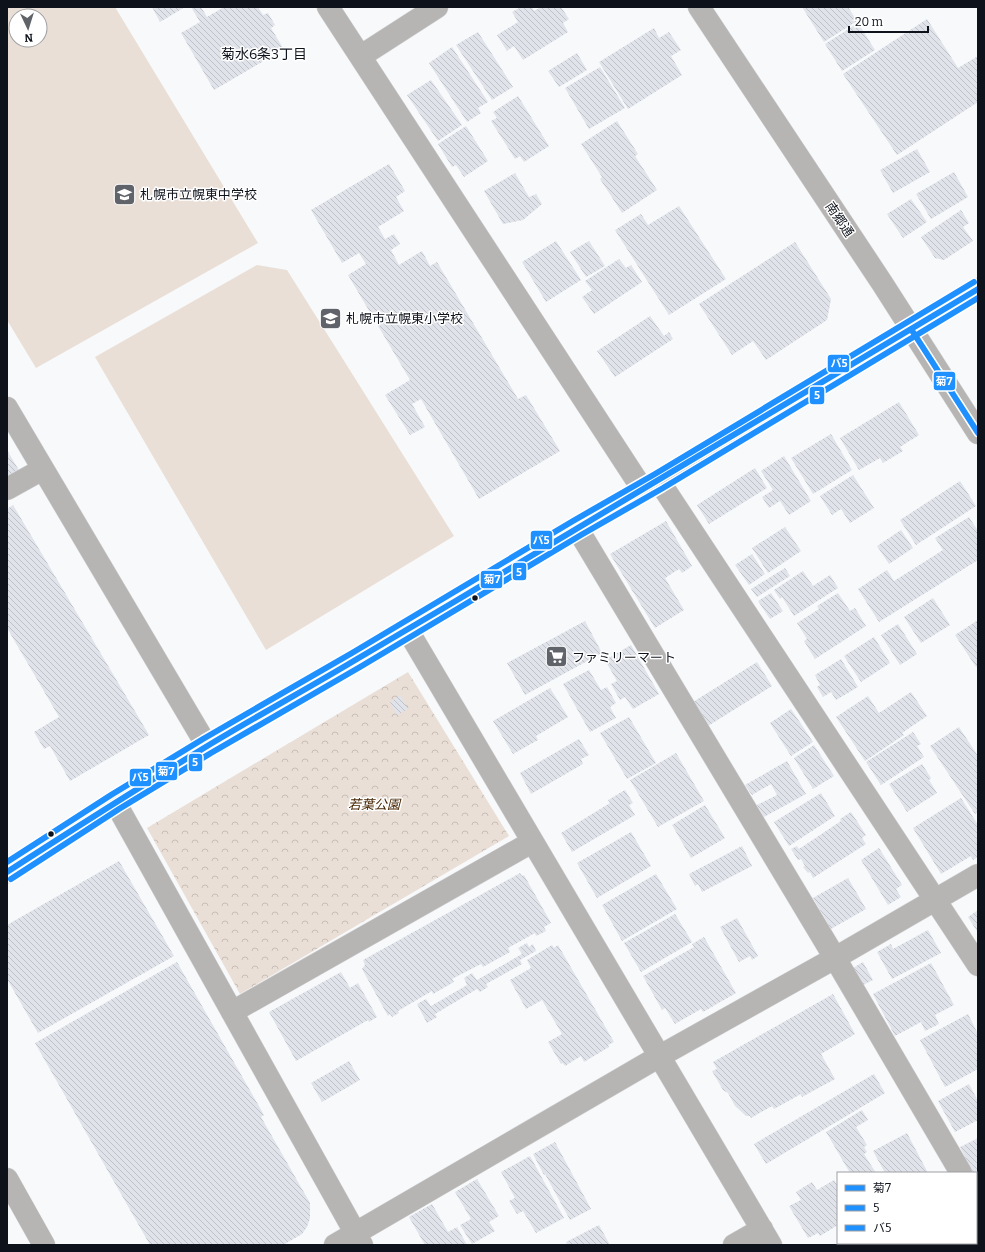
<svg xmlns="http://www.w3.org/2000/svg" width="985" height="1252" font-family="Bitter,'Noto Sans JP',serif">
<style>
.park{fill:url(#park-crowns)}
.pitch{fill:#eadfd6;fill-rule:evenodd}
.building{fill:url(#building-back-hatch)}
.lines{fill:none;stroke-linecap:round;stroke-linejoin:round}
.minor-casing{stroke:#d3d4d6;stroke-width:23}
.tertiary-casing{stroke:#d3d4d6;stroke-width:23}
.primary-casing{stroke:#d3d4d6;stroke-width:23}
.minor{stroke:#b7b5b3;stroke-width:22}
.tertiary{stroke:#b7b5b3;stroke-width:22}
.primary{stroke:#bbb8b5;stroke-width:22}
.bus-1-casing{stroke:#fff;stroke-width:9}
.bus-2-casing{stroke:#fff;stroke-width:9}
.bus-3-casing{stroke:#fff;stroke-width:9}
.bus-1{stroke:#1e90ff;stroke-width:6}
.bus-2{stroke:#1e90ff;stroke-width:6}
.bus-3{stroke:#1e90ff;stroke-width:6}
.bus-dot{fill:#0e121b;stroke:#fff;stroke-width:1.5}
.labels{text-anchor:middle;stroke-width:3;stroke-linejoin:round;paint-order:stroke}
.poi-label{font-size:13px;fill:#0e121b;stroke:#fff;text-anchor:start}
.street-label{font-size:13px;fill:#0e121b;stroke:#fff}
.park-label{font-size:13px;font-style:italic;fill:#462400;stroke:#fff}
.neighbourhood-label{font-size:14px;fill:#0e121b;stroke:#fff}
.line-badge{stroke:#fff;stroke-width:1.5}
.badge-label{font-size:11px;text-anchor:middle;font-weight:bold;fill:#fff}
</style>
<defs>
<pattern id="park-crowns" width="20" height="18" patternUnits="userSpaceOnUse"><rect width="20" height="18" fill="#eadfd6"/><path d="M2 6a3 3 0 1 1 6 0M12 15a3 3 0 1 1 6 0" fill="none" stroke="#c8beb7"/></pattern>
<pattern id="building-back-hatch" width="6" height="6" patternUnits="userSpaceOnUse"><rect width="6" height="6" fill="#e0e3ea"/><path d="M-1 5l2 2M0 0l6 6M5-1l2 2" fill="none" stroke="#bfc2c8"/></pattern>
</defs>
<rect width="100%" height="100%" fill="#f7f9fb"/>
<!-- park -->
<path class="park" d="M408,672L509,836L240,994L147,828Z"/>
<!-- pitch -->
<path class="pitch" d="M8,7H115L258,243L36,368L7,320ZM16,16H40V40H16Z
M257,265L287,270L454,536L266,650L95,357Z"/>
<!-- building -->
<path class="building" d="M152,7H185L160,22Z
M191,7H201L207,17L224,7H258L263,15L268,13L275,25L271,28L283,48L266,58L267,59L214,90L181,33L200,22Z
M521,7H532L534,11L541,7H561L569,19L563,23L568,32L523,60L514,46L507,51L497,35L518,22L512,12Z
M802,7H848L857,21L824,42Z
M927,19L958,68L978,56V102L897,155L843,74Z
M858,23L875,50L842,71L825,44Z
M654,28L659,38L669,32L681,50L671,56L682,75L628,109L599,62Z
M478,32L513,87L492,100L456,45Z
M452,47L488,102L478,108L481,113L467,122L429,63Z
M577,53L587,70L559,87L548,71Z
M600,67L625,108L589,129L565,88Z
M431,80L462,125L438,141L407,95Z
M518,96L549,146L524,162L520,156L515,159L491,121L497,118L493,112Z
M617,121L638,154L635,156L657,190L622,213L600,179L602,177L581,144Z
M466,126L488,161L464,177L456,165L452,167L438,144Z
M917,149L930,172L893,193L880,170Z
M389,164L405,191L396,197L404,211L378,227L385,239L394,234L400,244L391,250L399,265L422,251L430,266L437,262L518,399L526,395L560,451L479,499L421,399L412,404L425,427L410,435L385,395L410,380L348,275L366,264L359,253L342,263L311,210Z
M954,172L968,197L931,219L916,194Z
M515,173L529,197L536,194L542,204L523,220L503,224L484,191Z
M911,199L927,222L903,238L887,214Z
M679,206L726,279L669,315L615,230L641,214L648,225Z
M961,210L969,223L963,227L973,241L944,260L935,258L921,237Z
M556,241L581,280L546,302L522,262Z
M589,241L605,266L586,277L570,252Z
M795,242L831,299L827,320L766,360L753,341L732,355L699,304Z
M619,259L626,268L631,265L642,282L594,314L582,297L592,290L585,281Z
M650,316L664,336L669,332L673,339L615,377L597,351Z
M899,402L919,435L900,447L903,451L883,463L880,458L859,470L840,438Z
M831,434L852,470L813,494L791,458Z
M7,450L20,472L7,479Z
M784,456L811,501L789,515L780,501L769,508L762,497L773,490L761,471Z
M755,468L767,488L709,524L697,505Z
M853,475L874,508L850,523L841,509L832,515L820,496Z
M960,481L976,506L916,545L900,520Z
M13,505L149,735L70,781L50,746L44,749L34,732L59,717L7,628V509Z
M969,517L978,531V560L879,622L858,589L887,570L894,581L943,550L935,538Z
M666,521L692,566L682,573L679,569L665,578L684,610L655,628L610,554Z
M785,527L801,551L768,573L752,548Z
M901,530L913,548L889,564L877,546Z
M752,554L765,574L749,585L735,565Z
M785,568L790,576L757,597L751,589Z
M803,571L813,586L830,575L838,588L794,616L782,597L780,599L774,590Z
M771,593L783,611L770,619L758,601Z
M838,593L850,611L855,608L866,626L815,659L804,641L807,639L797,623L819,609L817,606Z
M933,598L950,625L921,643L904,617Z
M978,620V666L976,667L955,635Z
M585,621L602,653L525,695L507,663Z
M898,624L917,654L900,665L881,635Z
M874,637L890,663L861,682L844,656Z
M631,645L659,694L633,709L625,697L620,700L611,684L617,681L605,660Z
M841,659L858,687L836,700L831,692L823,697L817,687L820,685L815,675Z
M757,662L772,686L708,726L693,702Z
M589,670L601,690L607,687L616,703L610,707L616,718L590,732L563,684Z
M550,688L568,717L536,736L538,740L513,754L493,721Z
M911,692L927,716L902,733L904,735L865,761L836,717L868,696L879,713Z
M400,695L408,709L397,715L390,702Z
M791,709L813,742L791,756L770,723Z
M629,717L656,763L627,779L600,733Z
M959,727L978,756V812L975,814L930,746Z
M913,732L921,744L917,746L924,757L881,785L866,762Z
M579,739L589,755L581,759L583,764L531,794L520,773Z
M814,745L834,776L813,789L794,758Z
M676,753L704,801L658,827L630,780Z
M787,761L806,794L764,817L757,805L777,795L771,784L752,795L745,785Z
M922,764L931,778L929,780L937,793L907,812L889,784Z
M625,790L633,803L629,805L635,815L572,852L561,833L610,803L608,800Z
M821,793L835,816L789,846L774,822Z
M961,798L978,825V857L973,860L971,856L941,874L913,828Z
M705,805L725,838L691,858L672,825Z
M851,812L866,835L862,838L866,844L813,878L810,872L808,873L803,867L805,866L801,859L798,860L791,849L797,846L799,849L841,821L840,819Z
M631,832L651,866L597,898L577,863Z
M742,846L752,866L702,892L698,884L695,886L689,874Z
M879,848L902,885L896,889L901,897L888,905L861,860Z
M119,861L174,956L38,1033L7,979V925Z
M520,873L522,876L524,875L551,923L544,927L546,931L536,936L535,933L508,948L510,952L483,967L481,964L452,979L454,982L433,994L432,991L398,1011L399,1013L392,1017L390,1014L388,1016L362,969L365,965L363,960Z
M656,874L677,909L622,941L602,905Z
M848,878L866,909L831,929L813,898Z
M978,910V933L968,917Z
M675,914L692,942L641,972L624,943Z
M737,918L758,956L752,960L750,956L739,962L720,927Z
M928,930L941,953L892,979L877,952L891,944L893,949Z
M704,937L736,993L703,1012L701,1009L675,1024L665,1008L662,1010L643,976L694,947L692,944Z
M527,943L529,947L533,944L536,951L520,960L522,964L486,984L488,987L480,992L477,989L435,1014L437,1017L427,1023L417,1004L426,999L431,1006L467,985L464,978L472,973L477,980L522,954L518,948Z
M552,945L554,948L558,945L614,1042L608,1045L609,1047L584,1062L581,1056L565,1066L563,1063L561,1064L548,1042L562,1034L542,1000L526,1009L510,980L531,968L527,960Z
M177,962L264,1115L261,1117L310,1203V1218L307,1227L302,1234L283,1245H150L35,1043Z
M863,962L873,980L863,985L853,968Z
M931,963L954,1005L935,1015L939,1024L925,1031L921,1022L895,1036L873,994Z
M341,972L350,988L358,983L377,1017L369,1022L368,1020L296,1061L269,1012Z
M833,994L855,1034L821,1054L835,1079L802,1097L801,1094L774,1109L772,1106L751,1118L750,1116H746L735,1106L728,1093L723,1090L712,1071L717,1069L713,1062Z
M968,1014L978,1034V1069L945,1087L920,1040Z
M349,1061L360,1080L322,1102L311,1083Z
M874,1074L885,1093L766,1164L754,1144Z
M969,1084L978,1101V1120L955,1132L938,1101Z
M862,1110L868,1120L856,1127L867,1145L864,1147L867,1152L864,1154L876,1173H850L826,1132Z
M907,1133L928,1173H885L873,1151Z
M978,1138V1171L973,1173L960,1147Z
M555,1142L591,1209L570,1220L545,1174L544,1175L533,1154Z
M530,1156L564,1218L536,1233L523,1211L517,1214L509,1201L515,1198L501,1172Z
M477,1179L499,1216L489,1222L495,1231L472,1244L460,1225L471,1219L455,1192Z
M834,1180L838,1186V1222L836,1223L838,1225L820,1236L818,1233L808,1238L789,1206L801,1200L796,1192L812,1182L817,1190Z
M432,1204L448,1232L457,1227L467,1245H425L409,1217Z
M599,1225L610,1245H567L566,1242Z
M851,1243H886L887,1245H852Z
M890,1243H928L929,1245H891Z
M937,1243H971L968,1245H938Z"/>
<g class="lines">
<defs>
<path id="minor" d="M328,7L643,490
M361,56L437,7
M7,408L207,746
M659,481L978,965
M7,489L43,469
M577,528L835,958L961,1173
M407,629L771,1245
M115,802L362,1245
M232,1012L532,842
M976,1198L978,1201
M335,1245L660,1056L835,958L978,875
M734,1245L762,1229"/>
<path id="tertiary" d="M699,7L882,283L978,433
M7,1179L44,1245"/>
<path id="primary" d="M7,872L115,802L207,746L356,660L577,528L659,481L978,289"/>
</defs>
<!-- minor casing -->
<use href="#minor" class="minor-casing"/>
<!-- tertiary casing -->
<use href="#tertiary" class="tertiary-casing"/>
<!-- primary casing -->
<use href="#primary" class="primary-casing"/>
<!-- minor -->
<use href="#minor" class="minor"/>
<!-- tertiary -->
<use href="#tertiary" class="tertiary"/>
<!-- primary -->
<use href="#primary" class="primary"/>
<defs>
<path id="bus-1" d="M911,329L978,433
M7,872C72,830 138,788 204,748C255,717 307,689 357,659C565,537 772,413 978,289"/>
<path id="bus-2" d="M11,879L119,809L211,753L360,667L581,535L663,488L978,298"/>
<path id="bus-3" d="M7,862L111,795L203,739L352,653L573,521L655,474L974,282"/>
</defs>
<!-- bus-1 casing -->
<use href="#bus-1" class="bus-1-casing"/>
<!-- bus-2 casing -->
<use href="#bus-2" class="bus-2-casing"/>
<!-- bus-3 casing -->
<use href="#bus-3" class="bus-3-casing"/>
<!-- bus-1 -->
<use href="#bus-1" class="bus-1"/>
<!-- bus-2 -->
<use href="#bus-2" class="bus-2"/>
<!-- bus-3 -->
<use href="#bus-3" class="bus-3"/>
</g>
<!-- icons -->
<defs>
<symbol id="school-square" viewBox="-11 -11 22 22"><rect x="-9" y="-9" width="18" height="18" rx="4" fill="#606369" stroke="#fff"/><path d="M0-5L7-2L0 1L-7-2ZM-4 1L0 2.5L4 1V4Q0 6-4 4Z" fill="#fff"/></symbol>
<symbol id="supermarket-square" viewBox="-11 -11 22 22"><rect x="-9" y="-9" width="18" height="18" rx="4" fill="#606369" stroke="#fff"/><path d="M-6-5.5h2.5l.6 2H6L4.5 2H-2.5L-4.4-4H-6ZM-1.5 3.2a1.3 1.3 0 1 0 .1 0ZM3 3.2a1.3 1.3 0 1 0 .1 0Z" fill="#fff"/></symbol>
</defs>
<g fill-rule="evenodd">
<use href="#school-square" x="112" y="182" width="25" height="25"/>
<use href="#school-square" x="318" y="306" width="25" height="25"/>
<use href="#supermarket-square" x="544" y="644" width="25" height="25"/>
</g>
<!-- markers -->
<g class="bus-dot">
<circle cx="475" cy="598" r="3.5"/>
<circle cx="51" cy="834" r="3.5"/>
</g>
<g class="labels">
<!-- poi labels -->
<g class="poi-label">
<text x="140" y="199">札幌市立幌東中学校</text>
<text x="346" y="323">札幌市立幌東小学校</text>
<text x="572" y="662">ファミリーマート</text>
</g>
<!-- street labels -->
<g class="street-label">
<text transform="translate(840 219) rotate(56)" y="5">南郷通</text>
</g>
<!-- park labels -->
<g class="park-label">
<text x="374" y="809">若葉公園</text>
</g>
<!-- neighbourhood labels -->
<g class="neighbourhood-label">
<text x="264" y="59">菊水6条3丁目</text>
</g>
</g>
<g class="line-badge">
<rect x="827" y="354" width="23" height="19" rx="4" fill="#1e90ff"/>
<rect x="933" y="371" width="23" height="20" rx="4" fill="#1e90ff"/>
<rect x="809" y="386" width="16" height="19" rx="4" fill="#1e90ff"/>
<rect x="530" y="530" width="23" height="20" rx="4" fill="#1e90ff"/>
<rect x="512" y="562" width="15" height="19" rx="4" fill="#1e90ff"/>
<rect x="480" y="570" width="23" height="19" rx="4" fill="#1e90ff"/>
<rect x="188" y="753" width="15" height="19" rx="4" fill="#1e90ff"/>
<rect x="155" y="761" width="23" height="20" rx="4" fill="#1e90ff"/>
<rect x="129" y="768" width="23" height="19" rx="4" fill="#1e90ff"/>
</g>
<g class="badge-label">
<text x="839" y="367">バ5</text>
<text x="944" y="385">菊7</text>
<text x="817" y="399">5</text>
<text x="541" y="544">バ5</text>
<text x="519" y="576">5</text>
<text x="492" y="583">菊7</text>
<text x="195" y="766">5</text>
<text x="166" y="775">菊7</text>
<text x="140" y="781">バ5</text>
</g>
<!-- border -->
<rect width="985" height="1252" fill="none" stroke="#0e121b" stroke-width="16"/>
<!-- legend -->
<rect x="837" y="1172" width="140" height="72" fill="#ffffff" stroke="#9fa0a4"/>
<rect x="845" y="1185" width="20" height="6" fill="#1e90ff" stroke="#9fa0a4"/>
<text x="873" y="1192" font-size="12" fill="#0e121b">菊7</text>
<rect x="845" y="1205" width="20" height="6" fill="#1e90ff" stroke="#9fa0a4"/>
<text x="873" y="1212" font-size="12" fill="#0e121b">5</text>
<rect x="845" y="1225" width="20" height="6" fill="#1e90ff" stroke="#9fa0a4"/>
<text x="873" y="1232" font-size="12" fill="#0e121b">バ5</text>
<!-- north arrow -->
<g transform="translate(28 28) rotate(176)"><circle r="19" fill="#ffffff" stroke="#9fa0a4"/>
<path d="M0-3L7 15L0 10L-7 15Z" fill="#606369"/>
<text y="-6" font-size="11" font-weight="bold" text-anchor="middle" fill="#0e121b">N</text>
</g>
<!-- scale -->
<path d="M849 26v6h79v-6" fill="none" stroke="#0e121b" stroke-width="2"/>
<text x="855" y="26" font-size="12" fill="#0e121b" stroke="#ffffff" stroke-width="3" paint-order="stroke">20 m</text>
</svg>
